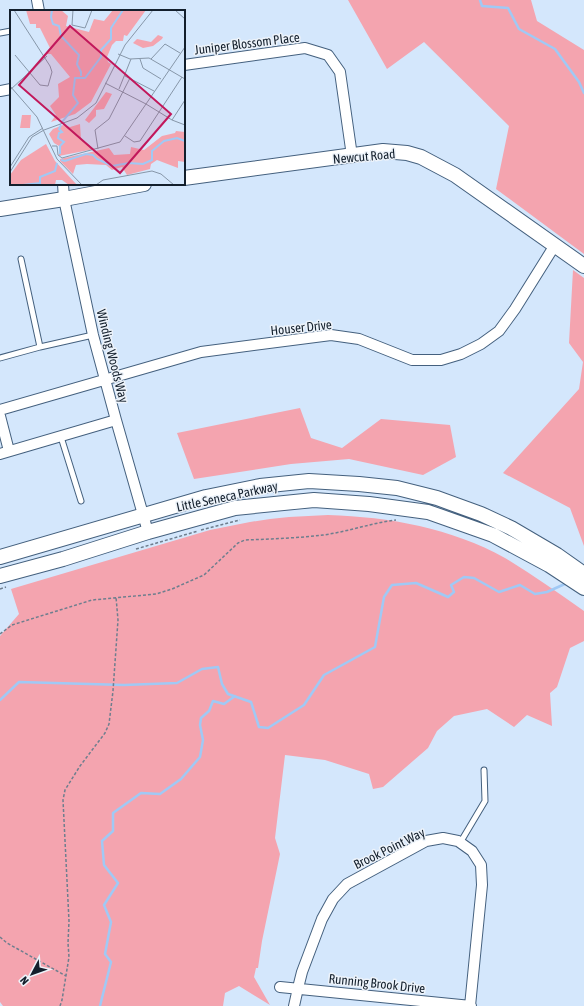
<svg xmlns="http://www.w3.org/2000/svg" width="584" height="1006" font-family="'Asap Condensed',sans-serif">
<style>
.green{fill:#f4a4af}
.lines{fill:none;stroke-linecap:round;stroke-linejoin:round}
.stream{stroke:#a0c9f5;stroke-width:2.5}
.lane-casing{stroke:#44607e;stroke-width:7}
.street-casing{stroke:#44607e;stroke-width:12}
.secondary-casing{stroke:#44607e;stroke-width:16}
.path{stroke:#6e7e8e;stroke-width:1.5;stroke-dasharray:3 2;stroke-linecap:butt}
.lane{stroke:#fff;stroke-width:5}
.street{stroke:#fff;stroke-width:10}
.secondary{stroke:#fff;stroke-width:14}
.labels{text-anchor:middle;stroke-width:3;stroke-linejoin:round;paint-order:stroke}
.street-label{font-size:13px;fill:#131f2c;stroke:#edf3fa}
.inset-river{fill:none;stroke:#a0c9f5;stroke-width:2}
.inset-road{fill:none;stroke:#8797a9;stroke-width:1}
.view{fill:#c2185b;fill-opacity:0.15;stroke:#c2185b;stroke-width:2}
.inset-edge{fill:none;stroke:#131f2c;stroke-width:2}
</style>
<rect width="100%" height="100%" fill="#d4e7fc"/>
<!-- green -->
<path class="green" d="M348,0H531L537,21L584,50V254L496,189L509,126L424,42L387,69Z
M573,270L584,278V546L570,508L503,473L579,389L583,362L569,343Z
M300,408L311,438L342,448L381,419L450,425L456,457L423,475L349,459L291,464L194,479L177,433Z
M328,515C390,517 451,528 505,558C532,574 558,593 584,611V641L570,648L557,687L550,693L552,726L527,715L514,727L487,709L454,716L437,731L428,748L383,787L373,789L369,774L325,760L285,755L275,838L280,854L262,941L258,968H256L254,977L270,1005L239,986L225,993L223,1006H3L0,1002V636L19,614L11,589L210,530L250,522L270,519L289,517Z"/>
<g class="lines">
<!-- stream -->
<path class="stream" d="M480,0L482,6L508,8L519,29L555,49L579,82L584,93
M0,700L19,682L124,685L177,683L202,669L218,667L222,684L228,694L251,702L259,727L268,728L304,705L324,675L375,647L384,597L392,585L416,583L448,597L454,592L451,585L464,577L474,578L499,592L520,585L535,594L547,592L567,583
M100,1006L111,962L105,954L111,922L104,905L118,883L104,865L102,841L113,831V813L141,793L160,794L181,779L200,757L203,740L200,725L201,718L209,711L213,701L224,704L235,696"/>
<defs>
<path id="lane" d="M0,33L11,31
M21,259L40,347
M0,358L40,347L93,335
M61,437L81,501
M460,843L485,801L484,770"/>
<path id="street" d="M37,0L39,11
M184,65L305,48L328,55L340,72L352,156
M0,91L11,89
M63,184L64,199L93,335L116,420L148,532
M0,410L201,352L331,335L359,339L412,360H441L461,354L481,344L499,331L515,309L555,245
M0,416L9,451
M0,454L116,420
M280,987L471,1006
M294,1006L298,988L302,972L322,919L333,899L347,884L426,841L443,838L458,841L472,851L481,865L482,885L470,1006"/>
<path id="secondary" d="M184,178L383,151L407,153L421,157L455,175L584,266
M0,209L64,199L144,184
M0,557L206,497L260,486L309,481L359,484L397,488L437,498L481,514L511,528L557,555L584,574
M0,576L63,559L148,532L235,508L314,500L369,504L428,512L493,535L549,565L584,588"/>
</defs>
<!-- lane casing -->
<use href="#lane" class="lane-casing"/>
<!-- street casing -->
<use href="#street" class="street-casing"/>
<!-- secondary casing -->
<use href="#secondary" class="secondary-casing"/>
<!-- path -->
<path class="path" d="M201,530L240,520
M136,549L198,531
M0,589L6,587
M0,634L12,625L92,600L156,594L172,589L204,575L238,543L245,540C271,539 298,538 323,535C347,532 371,523 396,520
M0,937L7,943L66,976
M60,1006L62,1000L69,957L68,943L69,921L63,800L65,790L80,766L105,733L109,724L113,691L118,620L116,597"/>
<!-- lane -->
<use href="#lane" class="lane"/>
<!-- street -->
<use href="#street" class="street"/>
<!-- secondary -->
<use href="#secondary" class="secondary"/>
</g>
<g class="labels">
<!-- street labels -->
<g class="street-label">
<text transform="translate(247 43) rotate(-7)" y="5">Juniper Blossom Place</text>
<text transform="translate(364 156) rotate(-5)" y="5">Newcut Road</text>
<text transform="translate(301 327) rotate(-6)" y="5">Houser Drive</text>
<text transform="translate(113 356) rotate(76)" y="5">Winding Woods Way</text>
<text transform="translate(227 496) rotate(-12)" y="5">Little Seneca Parkway</text>
<text transform="translate(389 848) rotate(-26)" y="5">Brook Point Way</text>
<text transform="translate(377 983) rotate(6)" y="5">Running Brook Drive</text>
</g>
</g>
<!-- overview -->
<g transform="translate(10 10)">
<rect width="175" height="175" fill="#d4e7fc"/>
<path d="M16,0H51L58,6L56,16L79,22L84,9L94,11L103,0H136L117,26L114,25L113,31H106L102,35L97,47L98,52L101,54L81,92L65,104L41,112L46,105L40,96L49,87L48,74L60,67L41,44H36L41,40L30,18H26V14H20ZM148,25L153,27L152,29L143,36L133,38L123,33L127,29L141,32ZM96,82L102,84L94,99L86,100V106L79,113L75,110ZM12,105H21L20,118H10ZM70,114L71,129L84,139L49,146V136L44,133L39,124L43,119L53,115L60,117ZM166,121L175,122V152L168,151V158L147,150L141,154L140,159L117,165L112,157L102,160L96,155L77,154L66,155L63,164L50,151V149L99,138L104,145L120,144L121,137L134,140L152,126L165,123ZM36,134L45,151L67,175H59L52,170H46L45,175H0V165L11,150Z" fill="#f4a4af"/>
<path class="inset-river" d="M42,0L41,7L43,14L49,16L51,26L69,45L67,54L71,62V66M52,112L68,93L63,85L65,68H75L91,47V40L101,29V18L113,0M50,144V136L54,132L48,128L49,123L52,122L49,119L51,115M51,150L55,151L76,144L83,145L87,149L102,156L119,153L133,154L142,150V141L154,131L167,128L175,131M13,175L30,173V167L45,161L47,153"/>
<path class="inset-road" d="M4,0L40,56L42,62L38,76L30,75L5,45M63,0L62,15L75,18L82,0M165,0L175,9M108,44L120,49L139,48L175,69M130,49L133,58L151,69M141,49L155,34L170,43M115,66L144,81M95,73L136,94L162,110L175,115M0,76L27,107L47,149L72,175M109,79L121,49M0,80L37,46M162,110L175,90M34,120L67,108L86,93L115,35L143,0M115,126L124,132L130,131L172,67M42,136H47L48,145L52,148L110,132L175,37M88,139L85,120L99,109L120,68M0,157L19,127L33,118M0,162L22,127L34,120M86,175L93,170L142,161L151,164L164,175"/>
<path class="view" d="M60,16L161,104L110,163L9,75Z"/>
<rect width="175" height="175" class="inset-edge"/>
</g>
<!-- north arrow -->
<g transform="translate(32 974) rotate(229)" stroke="#edf3fa" stroke-width="3" paint-order="stroke">
<path d="M0-3L7 15L0 10L-7 15Z" fill="#131f2c"/>
<text y="-6" font-size="11" font-weight="bold" text-anchor="middle" fill="#131f2c">N</text>
</g>
</svg>
